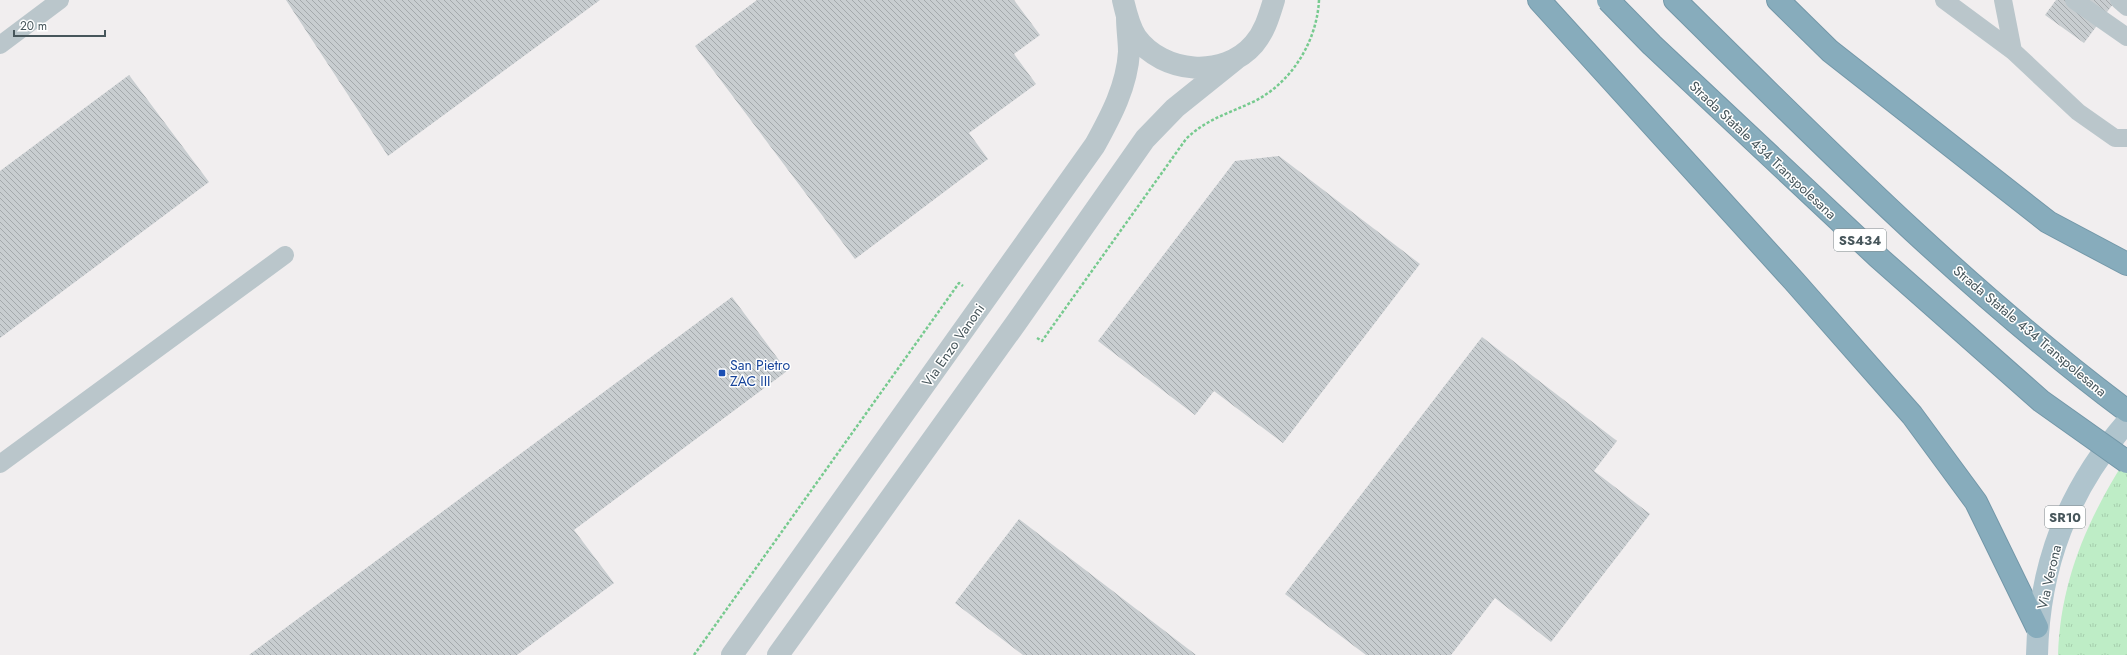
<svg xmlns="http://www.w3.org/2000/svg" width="2127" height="655" font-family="Jost,sans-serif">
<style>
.grass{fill:url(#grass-tufts)}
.building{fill:url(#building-back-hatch)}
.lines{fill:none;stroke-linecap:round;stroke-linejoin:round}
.highway-casing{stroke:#7397a8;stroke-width:24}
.path{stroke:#77ca8f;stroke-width:2.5;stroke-dasharray:3 2;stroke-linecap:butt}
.lane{stroke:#bac6cb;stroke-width:18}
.street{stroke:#bac6cb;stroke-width:22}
.primary{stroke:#afc4cd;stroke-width:22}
.highway{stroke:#87acbc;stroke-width:22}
.highway-bridge-casing{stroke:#7397a8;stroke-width:24;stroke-linecap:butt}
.highway-bridge{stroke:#87acbc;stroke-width:22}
.transit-dot{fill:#1a4fb4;stroke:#fff;stroke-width:1.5}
.labels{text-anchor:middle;stroke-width:3;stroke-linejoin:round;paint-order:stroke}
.shield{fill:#fff;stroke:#7e898c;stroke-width:1}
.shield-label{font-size:13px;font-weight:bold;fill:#47565b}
.street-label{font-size:14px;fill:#47565b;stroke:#fff}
.transit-label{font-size:14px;fill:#164399;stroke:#fff;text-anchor:start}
</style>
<defs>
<pattern id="grass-tufts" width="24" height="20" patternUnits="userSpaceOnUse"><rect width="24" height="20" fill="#beedc6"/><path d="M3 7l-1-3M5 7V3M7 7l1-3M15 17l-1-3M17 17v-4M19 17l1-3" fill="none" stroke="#a5cdac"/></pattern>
<pattern id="building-back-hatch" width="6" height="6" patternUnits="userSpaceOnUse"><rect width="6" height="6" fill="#c8cdd0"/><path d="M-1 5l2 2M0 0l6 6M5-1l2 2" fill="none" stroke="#a4a9ac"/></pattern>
</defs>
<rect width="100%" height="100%" fill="#f1eeef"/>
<!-- grass -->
<path class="grass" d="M2127,457V655H2058C2060,581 2088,518 2127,457Z"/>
<!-- building -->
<path class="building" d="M286,0H600L388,156Z
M757,0H1014L1040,35L1014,54L1036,84L969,133L988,159L855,259L695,46Z
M2056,0H2116L2084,43L2045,15Z
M129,75L209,182L0,338V171Z
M1279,156L1420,264L1283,443L1214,391L1195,415L1098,341L1235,161Z
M732,297L787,371L574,530L614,583L517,655H249Z
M1482,337L1617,441L1594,471L1650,514L1551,642L1495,598L1451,655H1366L1285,594Z
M1019,519L1196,655H1023L955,603Z"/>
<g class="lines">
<defs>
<path id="highway" d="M1539,0L1794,281L1912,415L1976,502L2037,627
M1675,0C1820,143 1964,289 2127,411
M1778,0L1830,51L2048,222L2127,264"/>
</defs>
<!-- highway casing -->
<use href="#highway" class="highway-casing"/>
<!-- path -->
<path class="path" d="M1037,338L1042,341L1186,139C1206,119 1230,113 1255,101C1292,82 1317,41 1319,0
M694,655L959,283L963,286"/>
<!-- lane -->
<path class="lane" d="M1944,0L2013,51
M2003,0L2013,51L2078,112L2115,138H2127
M2074,0L2127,37
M2119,0L2127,7
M0,45L60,0
M0,464L285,255"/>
<!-- street -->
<path class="street" d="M1123,0C1126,13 1129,26 1136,37C1163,74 1224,79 1254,44C1265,31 1269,16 1274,0
M732,655L1095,145C1111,116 1127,86 1129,52C1129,41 1127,29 1127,17
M778,655L1016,323L1145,139L1175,108L1236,59"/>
<!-- primary -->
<path class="primary" d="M2037,655C2039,565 2068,490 2127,422"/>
<!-- highway -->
<use href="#highway" class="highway"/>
<defs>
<path id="highway-bridge" d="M1608,0L1652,45L1878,257L2041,401L2127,462"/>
</defs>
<!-- highway-bridge casing -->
<use href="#highway-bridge" class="highway-bridge-casing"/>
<!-- highway-bridge -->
<use href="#highway-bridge" class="highway-bridge"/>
</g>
<!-- markers -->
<rect class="transit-dot" x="718" y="369" width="8" height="8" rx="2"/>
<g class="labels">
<!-- shield labels -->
<g class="shield">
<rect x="1834" y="229" width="52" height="22" rx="3"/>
<rect x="2045" y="506" width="40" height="22" rx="3"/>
</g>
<g class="shield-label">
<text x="1860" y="245">SS434</text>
<text x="2065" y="522">SR10</text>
</g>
<!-- street labels -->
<g class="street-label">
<text transform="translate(1763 150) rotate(43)" y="5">Strada Statale 434 Transpolesana</text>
<text transform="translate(2030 331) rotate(40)" y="5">Strada Statale 434 Transpolesana</text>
<text transform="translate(953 345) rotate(-55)" y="5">Via Enzo Vanoni</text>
<text transform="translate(2049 577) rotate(-77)" y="5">Via Verona</text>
</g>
<!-- transit labels -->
<g class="transit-label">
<text x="730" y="370">San Pietro<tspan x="730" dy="16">ZAC III</tspan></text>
</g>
</g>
<!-- scale -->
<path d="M14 30v6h91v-6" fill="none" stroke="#47565b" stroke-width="2"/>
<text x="20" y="30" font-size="12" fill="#47565b" stroke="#ffffff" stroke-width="3" paint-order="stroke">20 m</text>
</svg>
